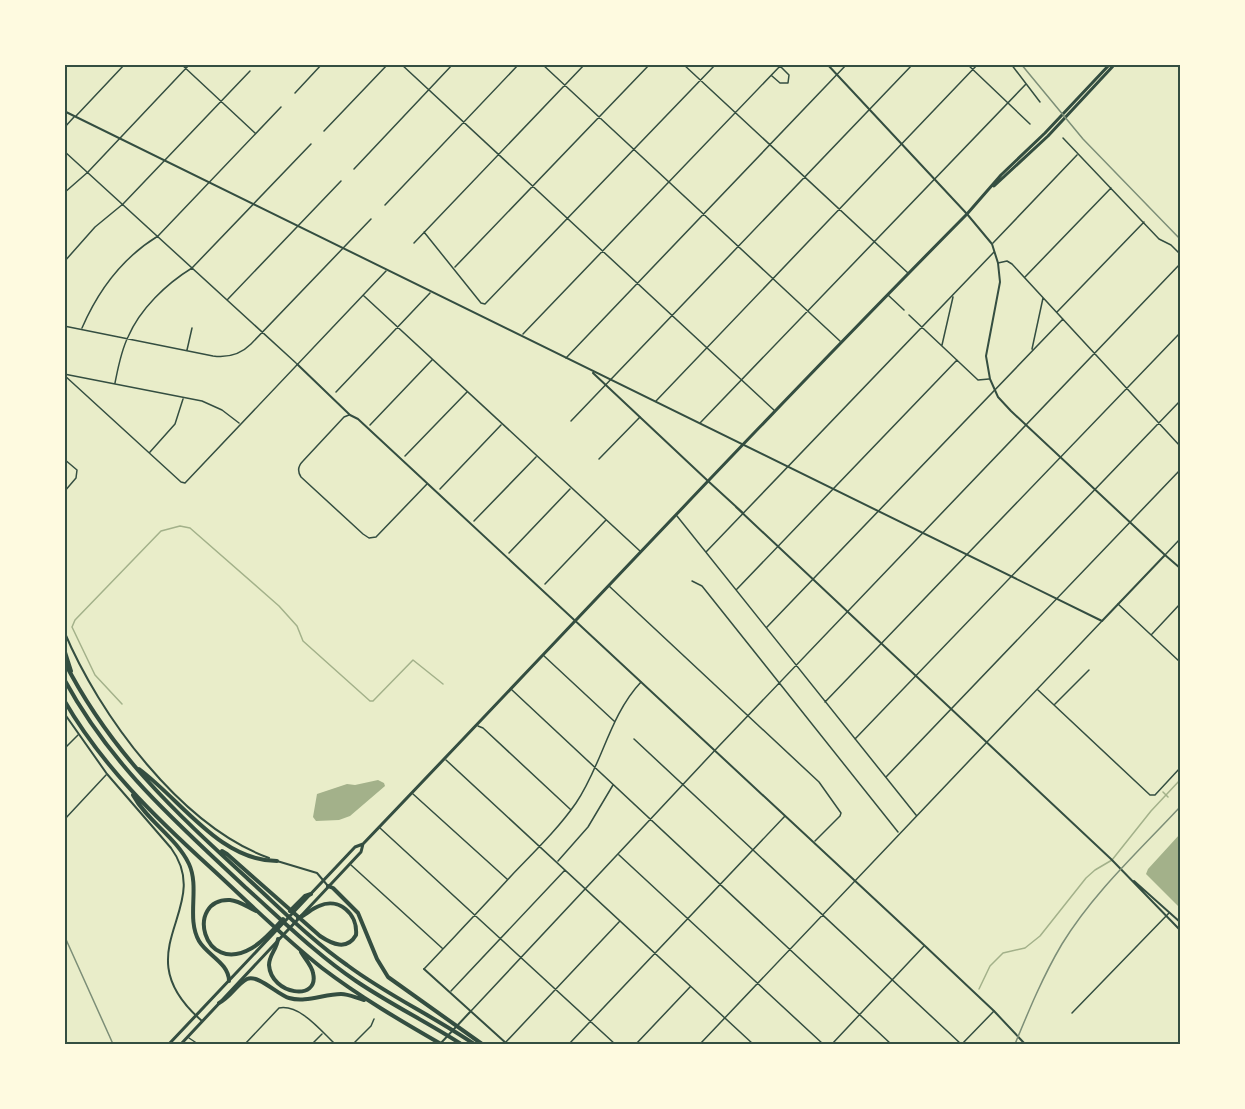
<svg xmlns="http://www.w3.org/2000/svg" width="1245" height="1109" font-family="'DejaVu Sans',sans-serif">
<style>
.water{fill:#a3b18a}
.lines{fill:none;stroke-linecap:round;stroke-linejoin:round}
.stream{stroke:#a3b18a;stroke-width:1.5}
.minor{stroke:#344e41;stroke-width:1.5}
.tertiary{stroke:#344e41;stroke-width:2}
.secondary{stroke:#344e41;stroke-width:2}
.primary{stroke:#344e41;stroke-width:3}
.motorway{stroke:#344e41;stroke-width:4}
.rail{stroke:#7c8e77;stroke-width:1.5}
.neatline{fill:none;stroke:#344e41;stroke-width:2}
</style>
<rect width="100%" height="100%" fill="#e9edc9"/>
<!-- water -->
<path class="water" d="M378,780L384,783L385,786L350,816L339,820L316,821L313,817L317,794L347,784L355,785Z
M1180,834V908L1146,874L1148,869Z"/>
<g class="lines">
<!-- stream -->
<path class="stream" d="M122,704L95,675L72,627L75,620L161,531L180,526L190,528L279,606L297,626L303,641L370,701H373L413,660L443,684
M1163,792L1168,797
M979,989L990,966L1003,953L1025,948L1040,936L1086,878L1095,870L1112,860L1151,811L1180,780"/>
<!-- minor -->
<path class="minor" d="M181,64L255,133
M401,64L775,411
M542,64L840,341
M683,64L908,273
M967,64L1030,124
M1011,64L1040,102
M1033,64L1034,65
M772,76L780,83H788L789,75L780,66
M295,93L322,64
M76,116L125,64
M64,128L74,117
M324,131L388,64
M1063,138L1159,239L1171,245L1180,254
M64,151L296,363
M354,169L453,64
M64,193L88,172L190,64
M385,205L519,64
M424,232L481,303L485,304L716,64
M414,243L585,64
M993,243L1077,155
M64,262L95,227L123,204L250,71
M998,263L1007,261L1012,264L1180,446
M455,267L650,64
M1025,277L1111,188
M888,295L904,310
M364,296L640,551
M228,299L341,181
M1057,312L1144,222
M909,315L978,380L989,379
M64,326L213,356C228,358 240,355 251,344L371,219
M82,328C98,291 122,258 158,236L281,107
M523,334L782,64
M942,345L953,297
M1032,349L1043,298
M187,350L192,328
M566,358L847,64
M64,374L202,401L222,410L239,423
M64,375L181,482L185,483L386,271
M115,383C118,368 121,351 128,337C140,309 166,284 192,268L311,144
M336,392L430,293
M656,401L978,64
M349,415L344,417L303,461C298,466 297,471 301,477L363,534L369,538L376,537L427,484
M571,421L913,64
M700,423L1026,84
M370,425L432,360
M150,452L175,424L183,399
M405,456L467,392
M64,459L77,470L76,478L64,492
M599,459L640,417
M440,489L501,425
M677,516L916,815
M474,521L536,457
M706,552L994,252
M509,553L570,489
M1165,555L1180,539
M692,581L702,586L898,832
M545,584L606,520
M609,586L819,782L841,813L840,816L815,841
M737,589L957,360
M1118,604L1180,662
M767,627L1063,319
M1152,634L1180,604
M543,655L614,721
M512,690L891,1044
M1038,690L1150,795H1155L1180,768
M825,702L1180,333
M1055,704L1089,670
M478,726L483,728L570,809
M634,739L961,1044
M855,739L1180,401
M64,749L78,735
M446,760L753,1044
M886,777L1180,470
M413,794L507,879
M64,820L106,775
M380,828L615,1044
M619,855L823,1044
M558,861L588,827L613,785
M351,865L442,948
M424,969C453,938 483,907 512,875C534,852 558,829 576,803C602,765 609,716 641,682
M451,991L565,870
M471,1011L718,747L1180,264
M1072,1013L1169,913
M189,1038L198,1044
M505,1043L619,922
M245,1044L279,1008C300,1004 321,1031 335,1044
M312,1044L322,1034
M353,1044L371,1026L374,1019
M569,1044L785,816
M636,1044L690,987
M700,1044L1102,621
M832,1044L924,946
M962,1044L994,1011"/>
<!-- tertiary -->
<path class="tertiary" d="M297,364L350,415L358,419L924,945L994,1011L1025,1044
M708,481L743,513
M736,507L1111,859L1180,930
M1134,881L1180,922
M424,969L507,1044
M440,1044L470,1012"/>
<!-- secondary -->
<path class="secondary" d="M827,64L967,214L992,244L998,263L1000,282L986,356L990,379L998,397L1011,411L1165,555L1180,568
M64,111L1102,621L1165,555
M593,373L708,481
M64,631C99,715 181,826 269,858
M64,713L107,774L171,848C216,909 121,951 202,1021
M277,861L317,873L328,886"/>
<!-- primary -->
<path class="primary" d="M994,186L1048,136L1115,64
M169,1044L355,847L363,844
M181,1044L361,852L363,844C564,634 762,421 967,214L1001,175L1045,133L1110,64"/>
<!-- motorway -->
<path class="motorway" d="M64,649L71,671
M64,661C111,753 173,810 248,879C280,908 311,940 347,965C387,995 433,1016 474,1044
M64,679C112,767 174,820 245,887C281,919 316,954 356,981C390,1004 427,1022 461,1044
M64,700C102,766 155,817 211,868C247,901 283,937 322,968C360,997 401,1021 441,1044
M139,769C181,800 220,861 277,861
M133,795C147,821 176,837 189,864C200,888 186,918 199,941C207,955 229,963 229,981
M222,851L227,854L320,936C332,944 347,951 356,935C358,914 339,897 319,906C311,909 306,915 298,918
M328,886L333,888L358,913L377,959L388,977L482,1044
M256,911C247,907 240,901 230,900C185,898 202,977 252,948C264,941 274,929 283,919
M290,911L305,896L311,894
M278,939C277,949 269,955 269,965C271,995 320,1002 313,973C312,966 305,959 301,952
M219,1003C231,997 237,984 247,979C258,974 278,995 289,998C306,1003 324,994 341,994C349,994 356,998 364,1000"/>
<!-- rail -->
<path class="rail" d="M1021,64L1083,139L1180,239
M64,935L113,1044
M1015,1044C1029,1010 1043,976 1062,944C1094,892 1139,851 1180,807"/>
</g>
<!-- border -->
<rect width="1245" height="1109" fill="none" stroke="#fefae0" stroke-width="132"/>
<rect x="66" y="66" width="1113" height="977" class="neatline"/>
</svg>
